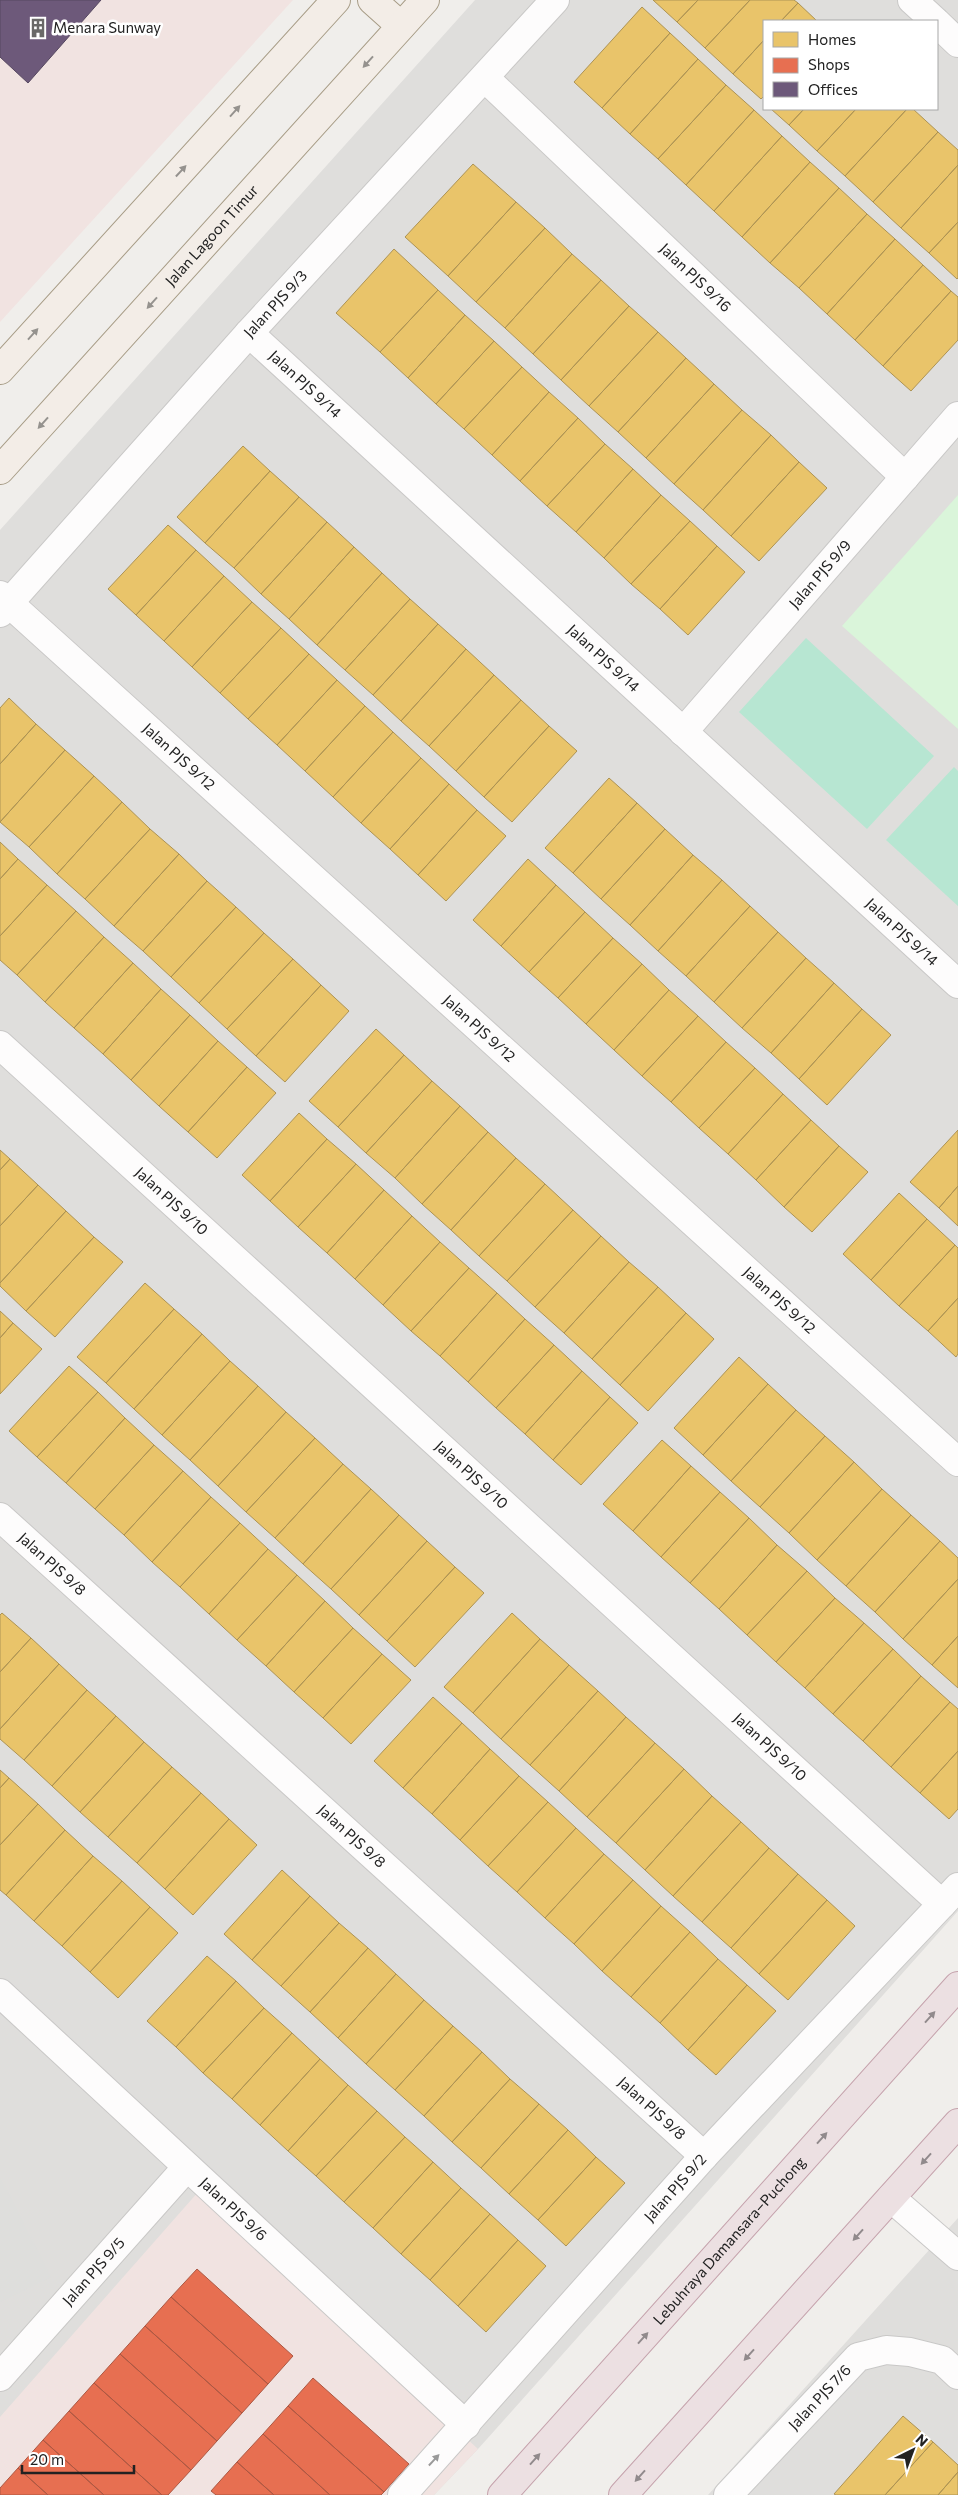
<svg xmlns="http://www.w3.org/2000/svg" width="958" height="2495" font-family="Commissioner,sans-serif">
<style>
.residential{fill:#dfdedc;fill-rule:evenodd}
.commercial{fill:#f1e3e1}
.religious{fill:#dededc}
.park{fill:#daf5da}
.pitch{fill:#b7e6d2}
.homes{fill:#e9c46a;stroke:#ad9354}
.shops{fill:#e76f51;stroke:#ac5843}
.offices{fill:#6d597a;stroke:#564860}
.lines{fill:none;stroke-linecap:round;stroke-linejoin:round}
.minor-casing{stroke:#c9c8c7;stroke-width:30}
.major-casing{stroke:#a79c86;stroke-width:30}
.highway-casing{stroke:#c5a2ac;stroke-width:30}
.minor{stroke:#fdfcfc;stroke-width:28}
.major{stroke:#f3ede7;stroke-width:28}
.highway{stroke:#ece0e2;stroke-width:28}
.oneway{fill:#95928e}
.oneway2{fill:#918a8c}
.oneway3{fill:#9a9a9a}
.labels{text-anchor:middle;stroke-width:5;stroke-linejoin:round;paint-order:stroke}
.poi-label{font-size:15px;fill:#222;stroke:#fff;text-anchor:start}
.street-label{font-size:15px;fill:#222;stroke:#fff}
</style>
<rect width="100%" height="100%" fill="#f0eeeb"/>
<!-- residential -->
<path class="residential" d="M475,0H958V1911L478,2449L434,2495H0V530ZM764,21H937V109H764Z
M958,2218V2495H708Z"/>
<!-- commercial -->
<path class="commercial" d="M0,0H293L0,322Z
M199,2191L478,2449L434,2495H0V2417Z"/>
<!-- religious -->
<path class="religious" d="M0,2177L51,2277L0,2302Z"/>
<!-- park -->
<path class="park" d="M958,495V729L842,626Z"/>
<!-- pitch -->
<path class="pitch" d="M806,638L934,756L867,829L739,712Z
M954,767L958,771V906L886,840Z"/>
<!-- homes -->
<path class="homes" d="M653,0H698L677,22Z
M698,0H750L705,48L677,22Z
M750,0H794L798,3L781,21H764V40L733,74L705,48Z
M798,3L817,21H781Z
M642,7L670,33L602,108L574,82Z
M670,33L698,59L630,134L602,108Z
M764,40V96L761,99L733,74Z
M698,59L726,85L658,159L630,134Z
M726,85L754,110L686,185L658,159Z
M771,109H804L789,125Z
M804,109H856L817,151L789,125Z
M856,109H907L845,176L817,151Z
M907,109H913L938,132L873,202L845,176Z
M754,110L782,136L714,211L686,185Z
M938,132L958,150V165L901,228L873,202Z
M782,136L810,162L742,237L714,211Z
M810,162L839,188L770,263L742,237Z
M473,164L516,202L448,276L405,237Z
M958,165V222L929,253L901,228Z
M839,188L867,214L799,288L770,263Z
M516,202L545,228L476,302L448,276Z
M867,214L895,239L827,314L799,288Z
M958,222V278L957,279L929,253Z
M545,228L572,254L505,328L476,302Z
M895,239L923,265L855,340L827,314Z
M394,249L438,290L380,352L336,313Z
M572,254L601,280L533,354L505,328Z
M923,265L951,291L883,366L855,340Z
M601,280L629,306L561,380L533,354Z
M438,290L465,315L408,378L380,352Z
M951,291L958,297V340L911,391L883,366Z
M629,306L658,332L589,406L561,380Z
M465,315L494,341L436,404L408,378Z
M658,332L686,358L618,432L589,406Z
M494,341L522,367L464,429L436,404Z
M686,358L714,384L646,458L618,432Z
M522,367L549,392L492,455L464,429Z
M714,384L742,410L674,484L646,458Z
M549,392L578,418L520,481L492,455Z
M742,410L771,435L703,510L674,484Z
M578,418L605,444L547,506L520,481Z
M771,435L799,462L731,536L703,510Z
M605,444L633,469L576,532L547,506Z
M243,446L270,471L205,543L177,517Z
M799,462L827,488L759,561L731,536Z
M633,469L661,495L604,558L576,532Z
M270,471L299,497L234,568L205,543Z
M661,495L690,521L631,584L604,558Z
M299,497L327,522L261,594L234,568Z
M690,521L717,546L660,609L631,584Z
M327,522L354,547L289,619L261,594Z
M168,525L196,550L136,615L108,589Z
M717,546L745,572L688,635L660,609Z
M354,547L382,573L317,645L289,619Z
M196,550L224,576L164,641L136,615Z
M382,573L410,599L345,670L317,645Z
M224,576L252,602L192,667L164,641Z
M410,599L438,624L373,695L345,670Z
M252,602L281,628L220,693L192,667Z
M438,624L466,649L401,721L373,695Z
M281,628L309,654L248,719L220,693Z
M466,649L494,675L429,746L401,721Z
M309,654L337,680L277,745L248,719Z
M494,675L521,700L456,771L429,746Z
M337,680L365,706L305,771L277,745Z
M9,698L36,724L0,764V708Z
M521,700L549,726L484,797L456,771Z
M365,706L393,732L333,797L305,771Z
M36,724L65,750L0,822V764Z
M549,726L577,751L512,822L484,797Z
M393,732L421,758L361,823L333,797Z
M65,750L94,776L29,847L0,822Z
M421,758L449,784L390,849L361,823Z
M94,776L122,802L57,874L29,847Z
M609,778L637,803L573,873L545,848Z
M449,784L477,810L418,875L390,849Z
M122,802L150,829L85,899L57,874Z
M637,803L665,829L601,899L573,873Z
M477,810L506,836L446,901L418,875Z
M150,829L179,854L114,926L85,899Z
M665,829L693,855L630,925L601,899Z
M0,842L18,859L0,879Z
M179,854L207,881L143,951L114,926Z
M693,855L722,880L658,951L630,925Z
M18,859L47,885L0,936V879Z
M528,859L556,885L501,946L473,920Z
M722,880L750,906L686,976L658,951Z
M207,881L236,907L171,977L143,951Z
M47,885L76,911L17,975L0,960V936Z
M556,885L585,912L529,972L501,946Z
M750,906L778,932L714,1002L686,976Z
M236,907L264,933L199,1003L171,977Z
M76,911L104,937L45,1002L17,975Z
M585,912L613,938L558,998L529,972Z
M778,932L806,958L742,1028L714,1002Z
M264,933L293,959L227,1029L199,1003Z
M104,937L133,963L74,1028L45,1002Z
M613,938L642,964L586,1024L558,998Z
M806,958L834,983L771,1053L742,1028Z
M293,959L321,985L256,1056L227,1029Z
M133,963L161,989L103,1054L74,1028Z
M642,964L669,990L614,1050L586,1024Z
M834,983L862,1009L799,1079L771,1053Z
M321,985L349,1011L285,1082L256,1056Z
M161,989L190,1015L131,1080L103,1054Z
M669,990L698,1016L642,1076L614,1050Z
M862,1009L891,1035L827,1105L799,1079Z
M190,1015L218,1041L159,1106L131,1080Z
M698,1016L726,1042L671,1102L642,1076Z
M376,1029L404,1055L338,1127L309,1101Z
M218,1041L247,1067L188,1132L159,1106Z
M726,1042L755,1068L699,1128L671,1102Z
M404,1055L432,1081L366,1153L338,1127Z
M247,1067L276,1093L217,1158L188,1132Z
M755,1068L783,1094L728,1154L699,1128Z
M432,1081L460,1106L395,1178L366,1153Z
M783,1094L811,1120L756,1180L728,1154Z
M460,1106L488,1132L422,1204L395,1178Z
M299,1113L327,1139L270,1201L242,1175Z
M811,1120L839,1146L784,1207L756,1180Z
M958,1130V1186L939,1208L910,1182Z
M488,1132L516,1158L451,1230L422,1204Z
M327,1139L356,1164L298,1227L270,1201Z
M839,1146L868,1172L812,1232L784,1207Z
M0,1150L10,1159L0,1170Z
M516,1158L545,1184L479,1256L451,1230Z
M10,1159L38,1185L0,1226V1170Z
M356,1164L384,1190L327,1253L298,1227Z
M545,1184L573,1210L507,1281L479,1256Z
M38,1185L66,1211L0,1283V1226Z
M958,1186V1226L939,1208Z
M384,1190L412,1216L355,1279L327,1253Z
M899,1193L927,1219L871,1280L843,1254Z
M573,1210L601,1236L535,1307L507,1281Z
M66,1211L94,1237L26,1311L0,1286V1283Z
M412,1216L440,1242L383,1305L355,1279Z
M927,1219L955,1245L899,1306L871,1280Z
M601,1236L629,1262L564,1333L535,1307Z
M94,1237L123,1262L55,1337L26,1311Z
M440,1242L469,1268L411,1331L383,1305Z
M955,1245L958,1248V1298L928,1331L899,1306Z
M629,1262L658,1287L592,1359L564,1333Z
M469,1268L497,1293L440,1356L411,1331Z
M145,1283L174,1309L106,1383L77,1357Z
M658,1287L686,1313L620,1385L592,1359Z
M497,1293L525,1319L468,1382L440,1356Z
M958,1298V1354L956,1357L928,1331Z
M174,1309L202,1334L134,1409L106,1383Z
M0,1311L13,1323L0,1338Z
M686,1313L714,1339L648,1411L620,1385Z
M525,1319L554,1345L496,1408L468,1382Z
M13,1323L42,1349L0,1394V1338Z
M202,1334L230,1361L162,1435L134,1409Z
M554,1345L582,1371L525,1434L496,1408Z
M739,1357L768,1384L703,1455L674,1428Z
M230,1361L258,1386L190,1460L162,1435Z
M69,1366L98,1392L37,1457L9,1431Z
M582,1371L610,1397L553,1460L525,1434Z
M768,1384L796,1410L731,1481L703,1455Z
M258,1386L286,1412L218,1486L190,1460Z
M98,1392L125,1418L66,1483L37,1457Z
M610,1397L638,1423L581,1485L553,1460Z
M796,1410L825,1436L760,1507L731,1481Z
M286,1412L315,1438L246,1512L218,1486Z
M125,1418L154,1445L95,1509L66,1483Z
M825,1436L854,1462L789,1533L760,1507Z
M315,1438L343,1464L275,1538L246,1512Z
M662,1440L691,1466L633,1531L603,1504Z
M154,1445L183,1471L124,1535L95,1509Z
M854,1462L882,1489L817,1560L789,1533Z
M343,1464L371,1489L303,1564L275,1538Z
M691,1466L720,1492L661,1557L633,1531Z
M183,1471L211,1497L152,1562L124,1535Z
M371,1489L399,1515L331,1589L303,1564Z
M882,1489L911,1515L846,1586L817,1560Z
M720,1492L749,1518L690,1583L661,1557Z
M211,1497L240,1523L180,1587L152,1562Z
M399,1515L427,1541L359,1615L331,1589Z
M911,1515L940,1541L875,1612L846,1586Z
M749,1518L777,1545L719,1609L690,1583Z
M240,1523L268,1549L209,1614L180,1587Z
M427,1541L455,1567L387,1641L359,1615Z
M940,1541L958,1558V1579L903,1639L875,1612Z
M777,1545L807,1571L747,1635L719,1609Z
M268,1549L297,1575L237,1640L209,1614Z
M455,1567L484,1593L415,1667L387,1641Z
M807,1571L835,1598L776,1662L747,1635Z
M297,1575L325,1601L266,1666L237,1640Z
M958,1579V1636L932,1665L903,1639Z
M835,1598L864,1623L805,1688L776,1662Z
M325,1601L353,1628L294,1692L266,1666Z
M2,1613L31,1638L0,1672V1615Z
M512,1613L540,1639L473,1713L444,1687Z
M864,1623L893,1649L833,1714L805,1688Z
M353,1628L382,1654L323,1718L294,1692Z
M958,1636V1688L932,1665Z
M31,1638L59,1664L0,1729V1672Z
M540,1639L569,1665L501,1739L473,1713Z
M893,1649L921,1676L863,1741L833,1714Z
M382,1654L411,1680L351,1744L323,1718Z
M59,1664L87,1690L24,1760L0,1739V1729Z
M569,1665L598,1691L530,1765L501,1739Z
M921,1676L950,1702L891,1767L863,1741Z
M87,1690L116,1716L52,1786L24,1760Z
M598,1691L626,1717L559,1791L530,1765Z
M433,1697L462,1723L403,1788L374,1761Z
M950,1702L958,1709V1751L920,1793L891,1767Z
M116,1716L144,1742L80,1812L52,1786Z
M626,1717L655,1743L587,1817L559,1791Z
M462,1723L490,1749L432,1814L403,1788Z
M144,1742L172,1767L108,1837L80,1812Z
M655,1743L684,1769L616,1843L587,1817Z
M490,1749L519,1776L460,1840L432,1814Z
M958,1751V1809L949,1819L920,1793Z
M172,1767L201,1793L137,1863L108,1837Z
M684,1769L712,1796L645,1870L616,1843Z
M0,1770L9,1778L0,1788Z
M519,1776L548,1802L488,1866L460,1840Z
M9,1778L38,1804L0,1845V1788Z
M201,1793L229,1819L165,1889L137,1863Z
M712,1796L741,1822L673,1896L645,1870Z
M548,1802L576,1828L517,1892L488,1866Z
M38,1804L65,1830L6,1895L0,1890V1845Z
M229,1819L257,1845L193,1915L165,1889Z
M741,1822L769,1848L702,1922L673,1896Z
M576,1828L604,1854L545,1918L517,1892Z
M65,1830L93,1856L34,1921L6,1895Z
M769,1848L798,1874L731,1948L702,1922Z
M604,1854L633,1880L574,1944L545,1918Z
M93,1856L122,1881L62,1946L34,1921Z
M282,1870L310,1896L252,1960L224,1934Z
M798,1874L827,1900L759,1974L731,1948Z
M633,1880L661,1906L602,1971L574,1944Z
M122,1881L150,1907L90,1972L62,1946Z
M310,1896L339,1923L281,1986L252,1960Z
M827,1900L855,1926L788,2000L759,1974Z
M661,1906L690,1932L631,1997L602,1971Z
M150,1907L178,1933L118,1998L90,1972Z
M339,1923L368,1948L310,2012L281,1986Z
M690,1932L718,1959L660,2023L631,1997Z
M368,1948L396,1974L338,2038L310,2012Z
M207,1956L236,1981L176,2047L147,2021Z
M718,1959L747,1985L688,2050L660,2023Z
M396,1974L424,2000L366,2064L338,2038Z
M236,1981L264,2008L203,2073L176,2047Z
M747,1985L776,2011L716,2075L688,2050Z
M424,2000L453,2026L395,2090L366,2064Z
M264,2008L292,2033L232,2099L203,2073Z
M453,2026L482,2052L424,2116L395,2090Z
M292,2033L320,2059L260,2125L232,2099Z
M482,2052L510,2079L452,2142L424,2116Z
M320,2059L348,2085L288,2151L260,2125Z
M510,2079L539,2104L481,2168L452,2142Z
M348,2085L377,2111L316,2176L288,2151Z
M539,2104L568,2130L509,2194L481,2168Z
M377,2111L405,2137L344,2202L316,2176Z
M568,2130L596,2157L538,2220L509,2194Z
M405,2137L433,2162L373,2228L344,2202Z
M596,2157L625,2183L566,2246L538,2220Z
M433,2162L461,2188L401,2254L373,2228Z
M461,2188L490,2214L430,2280L401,2254Z
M490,2214L518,2240L458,2306L430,2280Z
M518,2240L546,2266L486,2332L458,2306Z
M903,2416L933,2442L885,2495H836L834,2494Z
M933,2442L958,2465V2472L938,2495H885Z
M958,2472V2495H938Z"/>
<!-- shops -->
<path class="shops" d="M197,2269L293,2356L268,2384L171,2297Z
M171,2297L268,2384L242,2413L145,2326Z
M145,2326L242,2413L217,2441L120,2354Z
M120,2354L217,2441L191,2470L94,2383Z
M313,2378L409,2464L384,2492L288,2406Z
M94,2383L191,2470L168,2495H162L69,2411Z
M288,2406L384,2492L381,2495H330L263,2434Z
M69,2411L162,2495H104L43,2440Z
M263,2434L330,2495H274L237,2462Z
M43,2440L104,2495H48L18,2468Z
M237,2462L274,2495H216L211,2491Z
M18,2468L48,2495H0V2488Z"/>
<!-- offices -->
<path class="offices" d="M0,0H101L28,83L0,57Z"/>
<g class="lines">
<defs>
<g id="minor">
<path d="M912,0L935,21"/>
<path d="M937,23L958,43"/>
<path id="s1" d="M485,78L905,477"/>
<path id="s2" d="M249,333L958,984"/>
<path id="s3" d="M0,595L958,1462"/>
<path id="s4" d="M0,613L249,333L555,0"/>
<path id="s5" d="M683,732L958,416"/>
<path id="s6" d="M0,1045L942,1904"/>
<path id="s7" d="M0,1517L704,2156"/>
<path id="s8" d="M0,1993L466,2425"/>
<path d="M891,2198L958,2256"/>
<path id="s9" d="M0,2377L187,2167"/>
<path id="s10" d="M402,2495L704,2156L958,1887"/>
<path id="s11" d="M728,2495L858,2357L886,2350L910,2352L942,2360L958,2375"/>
</g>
<g id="major">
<path d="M372,0L401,26"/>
<path d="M0,370L336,0"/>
<path id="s12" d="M0,470L425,0"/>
</g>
<g id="highway">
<path id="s13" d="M502,2495L958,1986"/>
<path d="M623,2495L958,2123"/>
</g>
</defs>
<!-- minor casing -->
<use href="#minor" class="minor-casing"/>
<!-- major casing -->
<use href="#major" class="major-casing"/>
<!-- highway casing -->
<use href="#highway" class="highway-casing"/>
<!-- minor -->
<use href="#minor" class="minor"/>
<!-- major -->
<use href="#major" class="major"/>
<!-- highway -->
<use href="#highway" class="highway"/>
</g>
<!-- one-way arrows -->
<defs><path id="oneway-solid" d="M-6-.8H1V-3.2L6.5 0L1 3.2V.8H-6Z" transform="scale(1.25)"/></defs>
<g class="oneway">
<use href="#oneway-solid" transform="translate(368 62) rotate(132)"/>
<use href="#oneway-solid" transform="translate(235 111) rotate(-48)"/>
<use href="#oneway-solid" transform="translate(181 171) rotate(-47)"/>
<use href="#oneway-solid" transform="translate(152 303) rotate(132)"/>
<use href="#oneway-solid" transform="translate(33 334) rotate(-48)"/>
<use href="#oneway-solid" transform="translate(43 423) rotate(132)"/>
</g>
<g class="oneway2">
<use href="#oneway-solid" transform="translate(930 2017) rotate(-48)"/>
<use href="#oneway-solid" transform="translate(822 2138) rotate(-48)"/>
<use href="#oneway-solid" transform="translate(926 2159) rotate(132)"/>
<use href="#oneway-solid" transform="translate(858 2235) rotate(132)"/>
<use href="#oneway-solid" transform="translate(643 2338) rotate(-48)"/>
<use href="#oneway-solid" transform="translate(749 2355) rotate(132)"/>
<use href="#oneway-solid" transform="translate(535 2459) rotate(-48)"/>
<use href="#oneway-solid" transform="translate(640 2476) rotate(132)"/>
</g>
<use class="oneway3" href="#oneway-solid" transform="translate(434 2460) rotate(-47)"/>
<!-- icons -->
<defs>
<symbol id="building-bare" viewBox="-9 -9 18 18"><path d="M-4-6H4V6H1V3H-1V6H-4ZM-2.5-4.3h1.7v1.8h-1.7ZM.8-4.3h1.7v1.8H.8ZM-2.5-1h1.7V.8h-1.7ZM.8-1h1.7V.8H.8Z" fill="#6a6968" stroke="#fff" stroke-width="2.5" paint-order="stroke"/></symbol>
</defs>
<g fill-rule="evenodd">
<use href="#building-bare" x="24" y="14" width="28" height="28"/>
</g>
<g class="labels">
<!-- poi labels -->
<g class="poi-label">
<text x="53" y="33">Menara Sunway</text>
</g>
<!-- street labels -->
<g class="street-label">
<text dy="5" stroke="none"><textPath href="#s12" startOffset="316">Jalan Lagoon Timur</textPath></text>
<text dy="5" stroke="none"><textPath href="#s1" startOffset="290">Jalan PJS 9/16</textPath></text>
<text dy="5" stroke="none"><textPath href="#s4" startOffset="414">Jalan PJS 9/3</textPath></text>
<text dy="5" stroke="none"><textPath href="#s2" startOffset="76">Jalan PJS 9/14</textPath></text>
<text dy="5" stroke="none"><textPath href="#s5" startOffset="209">Jalan PJS 9/9</textPath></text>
<text dy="5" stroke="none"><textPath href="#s2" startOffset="481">Jalan PJS 9/14</textPath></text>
<text dy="5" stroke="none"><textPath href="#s3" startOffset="241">Jalan PJS 9/12</textPath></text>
<text dy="5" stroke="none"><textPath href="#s2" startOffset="886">Jalan PJS 9/14</textPath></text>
<text dy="5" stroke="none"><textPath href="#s3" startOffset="646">Jalan PJS 9/12</textPath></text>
<text dy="5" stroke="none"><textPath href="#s6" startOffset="232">Jalan PJS 9/10</textPath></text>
<text dy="5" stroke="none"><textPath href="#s3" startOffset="1051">Jalan PJS 9/12</textPath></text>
<text dy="5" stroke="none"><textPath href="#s6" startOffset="638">Jalan PJS 9/10</textPath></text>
<text dy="5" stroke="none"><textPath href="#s7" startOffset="70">Jalan PJS 9/8</textPath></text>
<text dy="5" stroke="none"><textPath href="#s6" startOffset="1042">Jalan PJS 9/10</textPath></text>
<text dy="5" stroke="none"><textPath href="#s7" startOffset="475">Jalan PJS 9/8</textPath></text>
<text dy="5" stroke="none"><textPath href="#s7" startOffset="880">Jalan PJS 9/8</textPath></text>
<text dy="5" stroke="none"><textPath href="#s10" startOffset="411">Jalan PJS 9/2</textPath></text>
<text dy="5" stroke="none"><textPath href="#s8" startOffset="318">Jalan PJS 9/6</textPath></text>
<text dy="5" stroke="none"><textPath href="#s13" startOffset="341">Lebuhraya Damansara–Puchong</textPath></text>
<text dy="5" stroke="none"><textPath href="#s9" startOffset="141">Jalan PJS 9/5</textPath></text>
<text dy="5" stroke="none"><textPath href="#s11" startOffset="134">Jalan PJS 7/6</textPath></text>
</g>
</g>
<!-- legend -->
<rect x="763" y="20" width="175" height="90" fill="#ffffff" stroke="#a7a7a7"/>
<rect x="773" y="32" width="25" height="15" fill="#e9c46a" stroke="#a7a7a7"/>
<text x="808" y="45" font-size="15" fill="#222222">Homes</text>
<rect x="773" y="58" width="25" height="15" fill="#e76f51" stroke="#a7a7a7"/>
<text x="808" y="70" font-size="15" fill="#222222">Shops</text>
<rect x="773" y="82" width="25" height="15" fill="#6d597a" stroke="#a7a7a7"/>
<text x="808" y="95" font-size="15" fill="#222222">Offices</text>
<!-- north arrow -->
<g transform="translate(913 2450) rotate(42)" stroke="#ffffff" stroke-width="4" paint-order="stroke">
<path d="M0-4L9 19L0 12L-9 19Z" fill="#222222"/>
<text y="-8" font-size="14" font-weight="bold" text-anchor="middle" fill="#222222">N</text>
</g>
<!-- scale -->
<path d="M22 2465v8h112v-8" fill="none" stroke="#222222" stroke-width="2.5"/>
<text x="30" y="2465" font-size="15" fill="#222222" stroke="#ffffff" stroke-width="4" paint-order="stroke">20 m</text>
</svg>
